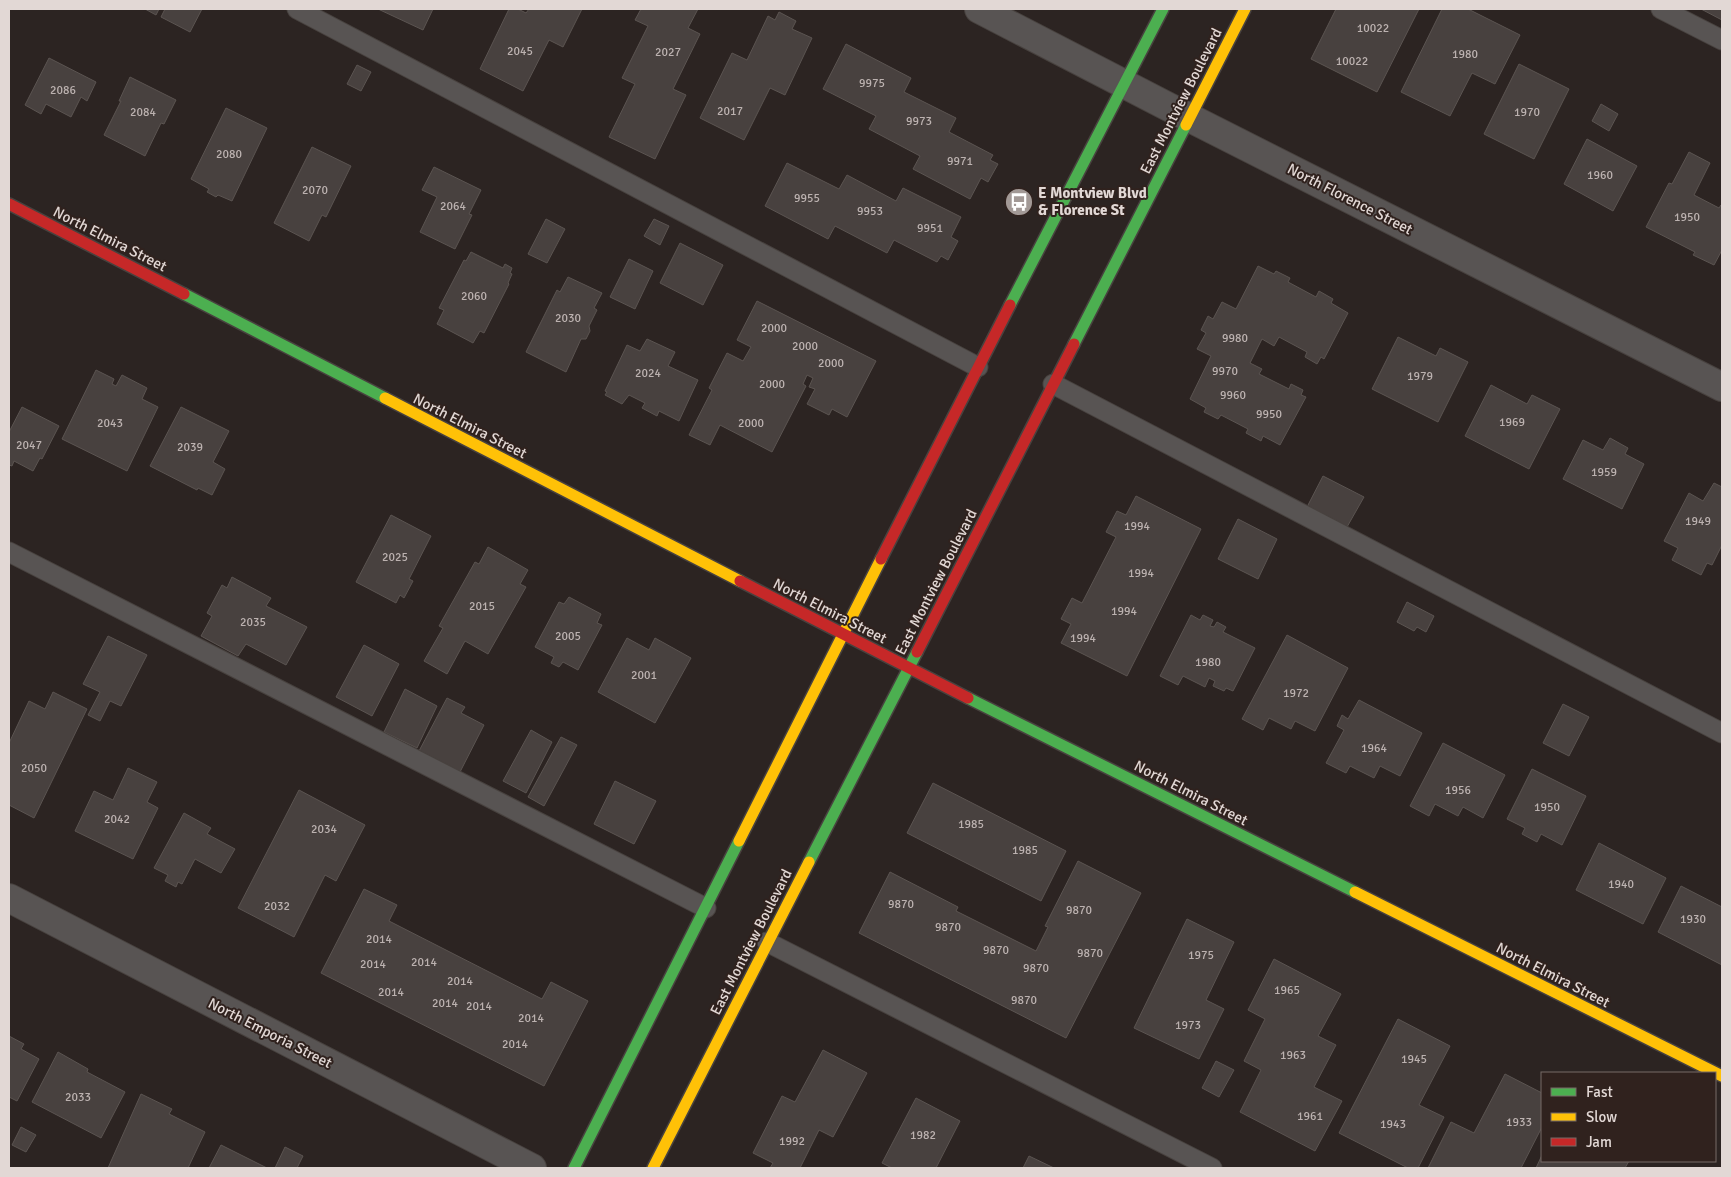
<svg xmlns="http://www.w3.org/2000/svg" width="1731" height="1177" font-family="Signika,sans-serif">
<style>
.building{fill:#48413f;stroke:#5b5451}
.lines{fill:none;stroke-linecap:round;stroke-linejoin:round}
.lane-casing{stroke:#48423f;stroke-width:21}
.street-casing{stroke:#48423f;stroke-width:30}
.fast-casing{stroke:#48423f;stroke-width:14}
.slow-casing{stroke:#48423f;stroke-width:14}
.jam-casing{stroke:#48423f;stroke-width:14}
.lane{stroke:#585453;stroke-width:19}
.street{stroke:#585453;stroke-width:28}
.fast{stroke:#4caf50;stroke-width:11}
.slow{stroke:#ffc107;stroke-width:11}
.jam{stroke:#c62828;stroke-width:11}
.labels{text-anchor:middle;stroke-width:4;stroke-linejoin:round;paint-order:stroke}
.number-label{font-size:12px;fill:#bcb2b0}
.street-label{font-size:15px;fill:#e2d8d5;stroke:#30221e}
.poi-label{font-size:15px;font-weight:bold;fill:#e2d8d5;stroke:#30221e;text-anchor:start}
</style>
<rect width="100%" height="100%" fill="#2c2422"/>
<!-- building -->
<path class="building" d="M145,9H159L156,15Z
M165,9H202L190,32L161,17Z
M378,9H433L423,30Z
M509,9H518L526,13L529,9H582L563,47L549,40L523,91L480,69Z
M641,9H698L688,28L700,34L673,89L686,95L655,159L609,137L635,84L622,78L648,26L635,20Z
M1336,9H1419L1377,92L1311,59Z
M1442,9H1468L1520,35L1495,84L1472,73L1450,116L1401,92Z
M1701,9H1722V20Z
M779,12L796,21L792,29L812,38L785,95L770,88L744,140L700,118L732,53L747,60L768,16L775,20Z
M846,44L911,78L904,92L956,118L949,132L993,155L990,160L998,164L988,182L981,178L970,199L913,169L920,156L869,129L876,116L823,89Z
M49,58L96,82L87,101L81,97L71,117L46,104L41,114L25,105Z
M1519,64L1569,89L1534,159L1484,134Z
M357,65L371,72L361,91L347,84Z
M130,77L176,100L164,124L161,123L145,156L104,135L121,101H119Z
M1601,104L1618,114L1609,131L1592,121Z
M226,108L267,128L232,201L218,195L216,197L207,192L209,189L191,179Z
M1587,139L1637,166L1613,211L1564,184Z
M312,147L351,166L326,217L322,215L309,241L274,223Z
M1689,152L1710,163L1694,195L1719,208L1721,205L1722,206V250L1714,265L1693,255L1695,252L1646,227L1669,183L1672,184Z
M787,163L839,189L847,175L896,201L903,188L961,217L951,237L958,241L948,260L941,256L937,262L894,240L887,253L835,226L828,239L765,206Z
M434,167L481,190L469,214L472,215L455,249L420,232L437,197L422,190Z
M546,219L565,229L547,263L528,254Z
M654,219L669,226L660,245L644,236Z
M680,243L723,265L703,305L660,283Z
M471,252L503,268L505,264L512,268L510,273L512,274L508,283L509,284L484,333L480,331L473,343L437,324L444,310L439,308L464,260L466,261Z
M629,259L653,271L635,309L610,297Z
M1258,266L1274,274L1276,271L1290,278L1288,282L1316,297L1319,291L1333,299L1331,303L1348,313L1324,359L1321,357L1317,364L1305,357L1307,352L1279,337L1274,346L1262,339L1250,363L1262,369L1259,374L1289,389L1291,384L1303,390L1301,395L1306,397L1280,445L1263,436L1261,441L1246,433L1248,429L1221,415L1218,419L1204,412L1206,408L1190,399L1211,356L1197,349L1206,333L1201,330L1208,316L1213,319L1222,302L1236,309Z
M568,277L602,293L594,308L597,310L589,326L590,331L586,339H581L566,372L526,352L557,290L560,292Z
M757,301L876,361L847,417L832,409L829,415L807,404L815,389L809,387L813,378L807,375L803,384L806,386L772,452L720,425L710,445L689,435L712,390L709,388L727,353L743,361L751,347L737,340Z
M1398,337L1436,356L1440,348L1468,362L1438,422L1372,389Z
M647,339L675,352L668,366L698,380L679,421L659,411L657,416L642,408L645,403L629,395L622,404L605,395L607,392L605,391L627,345L640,351Z
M96,370L114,379L112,384L116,386L122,375L147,388L142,399L158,407L127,471L62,439Z
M1491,385L1527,404L1532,395L1560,409L1529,469L1465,436Z
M22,407L59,426L42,459L40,458L33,471L14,461L12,466L9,465V432Z
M181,407L229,431L213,462L225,469L212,495L198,488L197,490L150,466Z
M1610,438L1628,448L1625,454L1644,464L1622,509L1563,479L1583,440L1603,450Z
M1323,476L1364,497L1347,527L1307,507Z
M1714,483L1722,487V545L1712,565L1707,563L1701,575L1672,560L1678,548L1664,541L1689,493L1703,501Z
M1136,496L1201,529L1127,676L1061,643L1071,624L1061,619L1072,598L1082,603L1116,537L1106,532L1117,511L1126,515Z
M391,515L431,536L409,579L413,581L404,598L400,595L396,603L356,582Z
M1238,519L1277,539L1258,579L1218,559Z
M488,547L528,570L520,584L526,587L488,654L465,641L447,674L424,661L443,628L439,626L475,562L479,564Z
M232,577L271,598L266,606L307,627L286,665L246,644L238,656L201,636L212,616L207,613L222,585L227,588Z
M569,597L601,614L597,623L602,625L578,670L563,662L559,667L551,663L554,657L535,647L559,602L564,604Z
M1407,602L1434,616L1426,632L1417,627L1414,631L1397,622Z
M1191,615L1200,620L1203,615L1213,620L1210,626L1214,627L1217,622L1226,627L1223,632L1255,648L1233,691L1226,688L1224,691L1213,686L1215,681L1209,678L1205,687L1183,676L1178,685L1160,676Z
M1287,635L1348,668L1315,731L1295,721L1291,729L1269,718L1263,730L1242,719Z
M108,636L147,655L121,706L110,701L100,721L88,715L100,692L83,684Z
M627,638L649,650L655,638L691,658L655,723L598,692Z
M364,645L399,664L372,716L336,697Z
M405,689L437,706L417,748L384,732Z
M53,692L87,709L34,818L9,805V743L29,701L45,709Z
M447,698L465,707L461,713L484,725L460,772L419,751Z
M1359,700L1422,733L1400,776L1380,766L1374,778L1350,766L1346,773L1326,763L1344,730L1337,726L1342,715L1348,719Z
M1563,704L1589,717L1569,756L1543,743Z
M531,730L552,742L526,793L503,781Z
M561,737L577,745L544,806L528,797Z
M1443,743L1505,775L1483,818L1463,807L1458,816L1435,804L1429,816L1410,806Z
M128,768L157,782L147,802L158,808L133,859L75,831L94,791L113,800Z
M1532,769L1586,796L1562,845L1541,834L1537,842L1522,834L1525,828L1507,819Z
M615,781L656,801L634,844L594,824Z
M933,783L1066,851L1041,901L907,833Z
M299,790L365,825L336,881L325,875L294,937L238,908Z
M184,813L211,828L207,834L235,849L221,873L195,859L182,884L178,882L176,887L165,881L168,875L154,868Z
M1599,843L1666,878L1643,924L1576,890Z
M1078,861L1141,893L1066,1038L859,933L890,872L958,907L956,911L1036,951L1048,927L1045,926Z
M1681,886L1722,907V965L1658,932Z
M364,889L397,905L389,921L542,999L551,982L588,1001L544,1086L321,973Z
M1187,919L1234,942L1206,1000L1224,1009L1199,1059L1134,1028Z
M1274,959L1341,994L1318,1036L1336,1045L1314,1087L1342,1101L1315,1151L1240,1112L1261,1070L1244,1061L1265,1019L1248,1010Z
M1398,1019L1450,1046L1419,1105L1444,1117L1418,1168H1408L1339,1133Z
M9,1036L24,1044L21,1049L39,1059L17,1101L9,1097Z
M823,1050L867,1073L833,1137L819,1130L800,1168H770L773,1163L753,1153L782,1096L795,1102Z
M58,1052L88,1069L87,1072L125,1092L101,1138L32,1102Z
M1216,1061L1234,1070L1219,1097L1202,1088Z
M1505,1074L1542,1093V1127L1521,1168H1428L1451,1122L1474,1133Z
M141,1094L172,1109L169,1114L205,1132L188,1168H108Z
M916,1098L960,1121L936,1168H892L882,1163Z
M21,1127L36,1135L26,1152L12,1145Z
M221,1145L267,1168H209Z
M285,1147L303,1156L297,1168H275Z
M1542,1155V1161H1629L1625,1168H1536Z
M1029,1156L1054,1168H1023Z"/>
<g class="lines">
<defs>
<path id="lane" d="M297,9L978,367
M1661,9L1722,40
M1053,384L1722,733
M9,552L706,908
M767,942L1212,1168"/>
<path id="street" d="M979,9L1190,118L1722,387
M9,898L532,1168"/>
<path id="fast" d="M184,294L385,398
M1010,305L1163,9
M1074,344L1186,125
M968,698L1355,892
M809,862L917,652
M574,1168L739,841"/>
<path id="slow" d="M1186,125L1245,9
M385,398L740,581
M739,841L881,559
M1355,892L1722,1076
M653,1168L809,862"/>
<path id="jam" d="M9,204L184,294
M881,559L1010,305
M740,581L968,698
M917,652L1074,344"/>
</defs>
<!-- lane casing -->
<use href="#lane" class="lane-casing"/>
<!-- street casing -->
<use href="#street" class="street-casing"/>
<!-- fast casing -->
<use href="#fast" class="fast-casing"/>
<!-- slow casing -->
<use href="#slow" class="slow-casing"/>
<!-- jam casing -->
<use href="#jam" class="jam-casing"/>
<!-- lane -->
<use href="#lane" class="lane"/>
<!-- street -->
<use href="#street" class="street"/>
<!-- fast -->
<use href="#fast" class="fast"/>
<!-- slow -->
<use href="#slow" class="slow"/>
<!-- jam -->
<use href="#jam" class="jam"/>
</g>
<!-- icons -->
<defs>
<symbol id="bus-disc" viewBox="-11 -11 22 22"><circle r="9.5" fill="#a29996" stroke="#30221e"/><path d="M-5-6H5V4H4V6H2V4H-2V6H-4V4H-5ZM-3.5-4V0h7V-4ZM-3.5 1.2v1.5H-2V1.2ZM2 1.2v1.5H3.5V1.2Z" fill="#fff"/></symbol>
</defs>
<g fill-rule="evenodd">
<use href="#bus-disc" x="1003" y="186" width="32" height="32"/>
</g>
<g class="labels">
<!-- number labels -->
<g class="number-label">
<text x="1373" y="32">10022</text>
<text x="520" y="55">2045</text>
<text x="668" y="56">2027</text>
<text x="1465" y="58">1980</text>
<text x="1352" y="65">10022</text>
<text x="872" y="87">9975</text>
<text x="63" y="94">2086</text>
<text x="730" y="115">2017</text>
<text x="143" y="116">2084</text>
<text x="1527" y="116">1970</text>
<text x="919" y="125">9973</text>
<text x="229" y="158">2080</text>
<text x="960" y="165">9971</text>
<text x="1600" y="179">1960</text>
<text x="315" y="194">2070</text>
<text x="807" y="202">9955</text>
<text x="453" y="210">2064</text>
<text x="870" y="215">9953</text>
<text x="1687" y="221">1950</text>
<text x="930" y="232">9951</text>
<text x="474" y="300">2060</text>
<text x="568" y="322">2030</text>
<text x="774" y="332">2000</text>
<text x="1235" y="342">9980</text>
<text x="805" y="350">2000</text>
<text x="831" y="367">2000</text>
<text x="1225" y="375">9970</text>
<text x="648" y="377">2024</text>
<text x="1420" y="380">1979</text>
<text x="772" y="388">2000</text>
<text x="1233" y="399">9960</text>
<text x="1269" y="418">9950</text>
<text x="1512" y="426">1969</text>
<text x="110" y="427">2043</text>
<text x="751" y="427">2000</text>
<text x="29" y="449">2047</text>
<text x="190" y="451">2039</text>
<text x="1604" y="476">1959</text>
<text x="1698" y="525">1949</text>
<text x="1137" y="530">1994</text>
<text x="395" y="561">2025</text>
<text x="1141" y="577">1994</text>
<text x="482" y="610">2015</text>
<text x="1124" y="615">1994</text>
<text x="253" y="626">2035</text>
<text x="568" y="640">2005</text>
<text x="1083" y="642">1994</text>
<text x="1208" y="666">1980</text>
<text x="644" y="679">2001</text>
<text x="1296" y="697">1972</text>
<text x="1374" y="752">1964</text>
<text x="34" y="772">2050</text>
<text x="1458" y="794">1956</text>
<text x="1547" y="811">1950</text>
<text x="117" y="823">2042</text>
<text x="971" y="828">1985</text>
<text x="324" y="833">2034</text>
<text x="1025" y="854">1985</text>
<text x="1621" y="888">1940</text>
<text x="901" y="908">9870</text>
<text x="277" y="910">2032</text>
<text x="1079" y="914">9870</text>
<text x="1693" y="923">1930</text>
<text x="948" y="931">9870</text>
<text x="379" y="943">2014</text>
<text x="996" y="954">9870</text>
<text x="1090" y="957">9870</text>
<text x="1201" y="959">1975</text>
<text x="424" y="966">2014</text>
<text x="373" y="968">2014</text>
<text x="1036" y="972">9870</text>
<text x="460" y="985">2014</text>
<text x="1287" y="994">1965</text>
<text x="391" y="996">2014</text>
<text x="1024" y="1004">9870</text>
<text x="445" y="1007">2014</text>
<text x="479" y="1010">2014</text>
<text x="531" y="1022">2014</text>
<text x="1188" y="1029">1973</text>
<text x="515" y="1048">2014</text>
<text x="1293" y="1059">1963</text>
<text x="1414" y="1063">1945</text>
<text x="78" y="1101">2033</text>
<text x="1310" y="1120">1961</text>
<text x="1519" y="1126">1933</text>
<text x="1393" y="1128">1943</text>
<text x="923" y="1139">1982</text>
<text x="792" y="1145">1992</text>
</g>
<!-- street labels -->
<g class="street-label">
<text transform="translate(1181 101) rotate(-63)" y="5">East Montview Boulevard</text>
<text transform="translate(1350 199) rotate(27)" y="5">North Florence Street</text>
<text transform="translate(110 239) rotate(27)" y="5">North Elmira Street</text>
<text transform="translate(470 426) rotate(27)" y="5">North Elmira Street</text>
<text transform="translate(936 582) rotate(-63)" y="5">East Montview Boulevard</text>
<text transform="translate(830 611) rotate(27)" y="5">North Elmira Street</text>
<text transform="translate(1191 793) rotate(27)" y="5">North Elmira Street</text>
<text transform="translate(751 942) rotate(-63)" y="5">East Montview Boulevard</text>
<text transform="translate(1553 975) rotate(27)" y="5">North Elmira Street</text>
<text transform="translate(270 1033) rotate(27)" y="5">North Emporia Street</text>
</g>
<!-- poi labels -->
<g class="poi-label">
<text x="1038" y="198">E Montview Blvd<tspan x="1038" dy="17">&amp; Florence St</tspan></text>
</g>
</g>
<!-- border -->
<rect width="1731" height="1177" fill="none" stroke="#e2d8d5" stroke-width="20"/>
<!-- legend -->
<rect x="1541" y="1072" width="175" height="90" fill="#30221e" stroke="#776b67"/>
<rect x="1551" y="1088" width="25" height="8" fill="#4caf50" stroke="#776b67"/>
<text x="1586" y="1097" font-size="15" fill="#e2d8d5">Fast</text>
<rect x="1551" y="1113" width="25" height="8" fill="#ffc107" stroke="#776b67"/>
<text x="1586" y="1122" font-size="15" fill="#e2d8d5">Slow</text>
<rect x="1551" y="1138" width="25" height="8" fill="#c62828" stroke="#776b67"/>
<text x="1586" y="1147" font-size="15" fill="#e2d8d5">Jam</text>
</svg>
